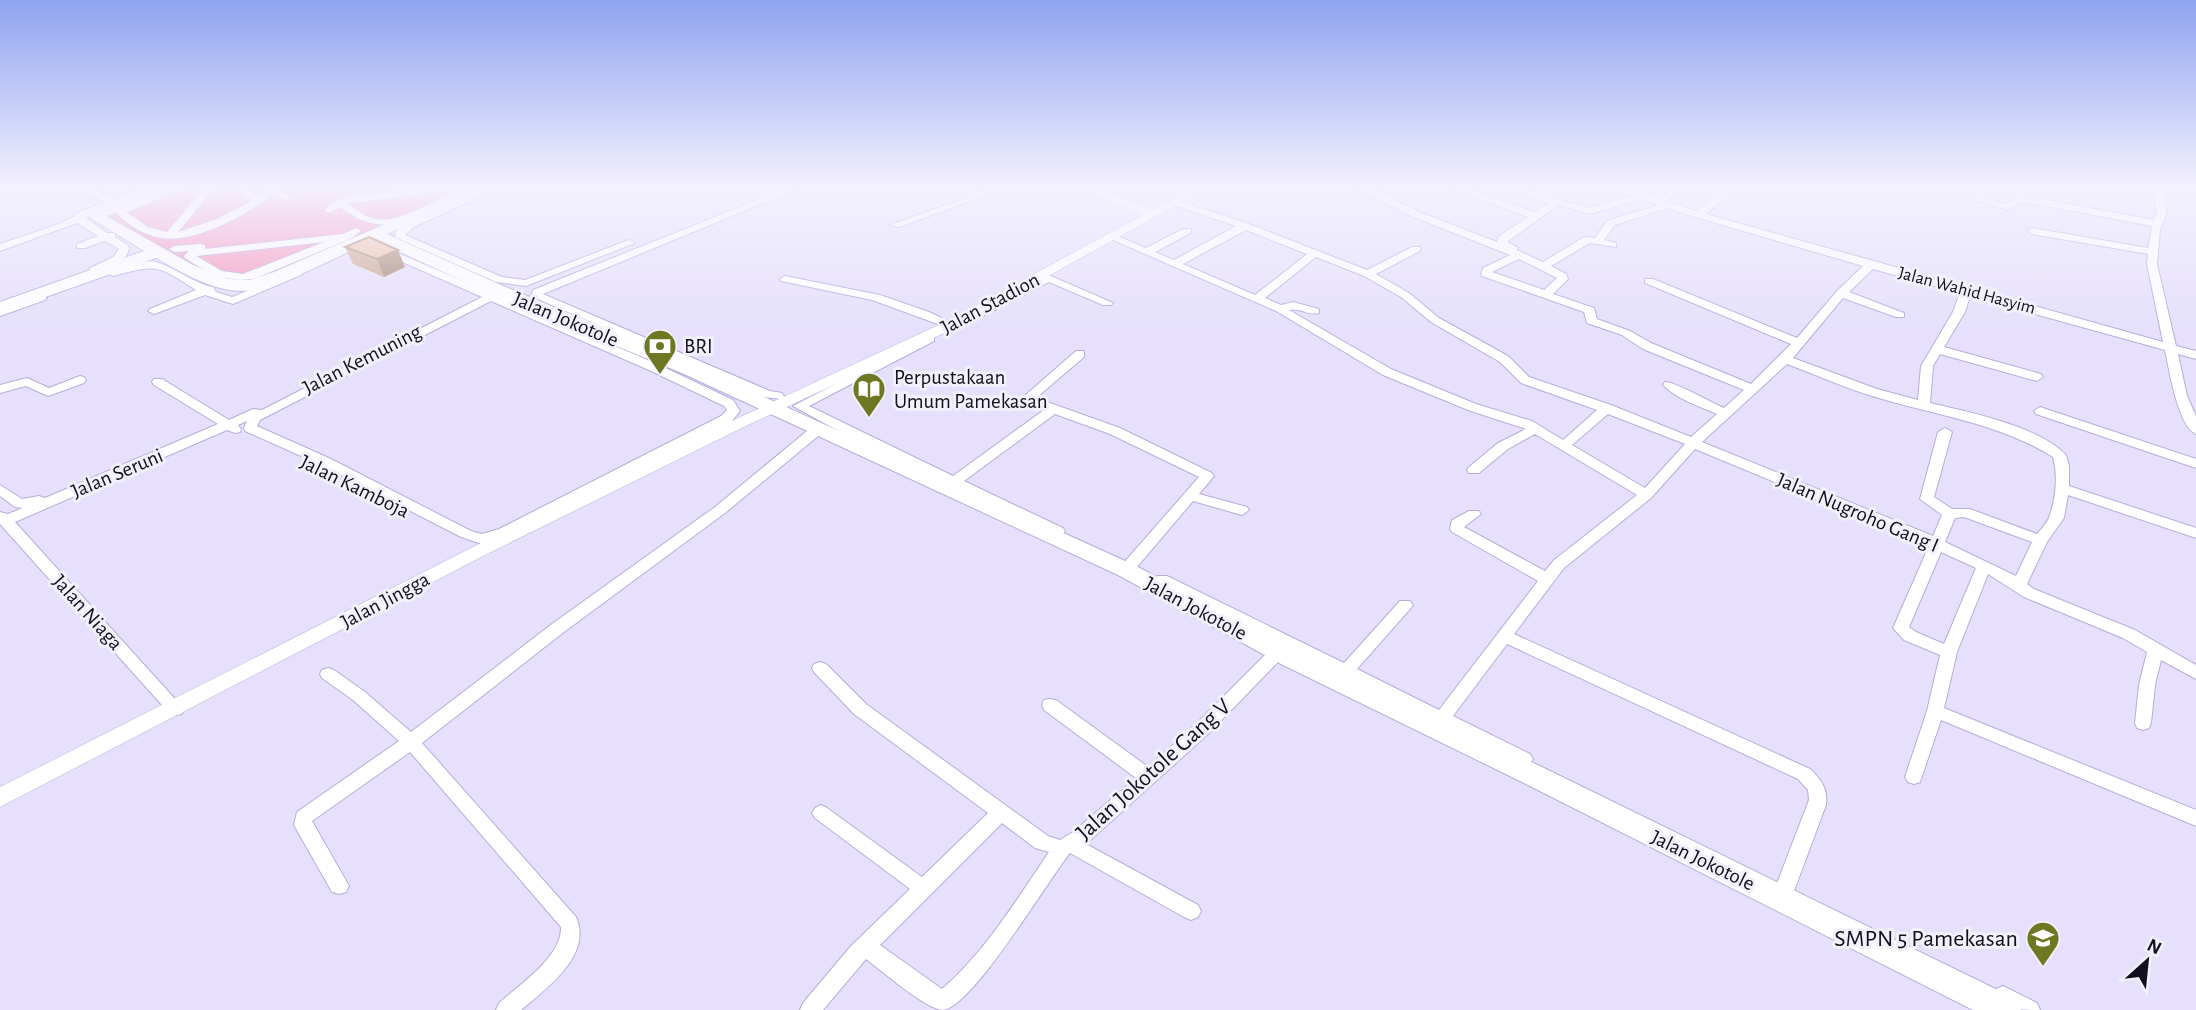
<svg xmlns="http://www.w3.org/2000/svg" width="2196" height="1010" font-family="'Alegreya Sans',sans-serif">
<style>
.green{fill:#f699bd}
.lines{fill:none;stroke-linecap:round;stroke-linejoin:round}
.minor-casing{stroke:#b7acda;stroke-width:2}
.major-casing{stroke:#b7acda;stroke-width:1}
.highway-casing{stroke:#b7acda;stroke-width:2}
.minor{fill:#fff;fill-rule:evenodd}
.major{fill:#fff;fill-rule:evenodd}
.highway{fill:#fff;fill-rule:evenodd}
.wall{fill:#cea78e}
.shaded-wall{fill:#a78874}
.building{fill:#efc2a5;stroke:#a78874;stroke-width:2}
.labels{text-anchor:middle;stroke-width:6;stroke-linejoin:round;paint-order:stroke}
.far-street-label{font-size:18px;fill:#130f1f;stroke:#f2f0fa}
.street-label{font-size:21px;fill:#130f1f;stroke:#f2f0fa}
.poi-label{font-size:21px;fill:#130f1f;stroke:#f2f0fa;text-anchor:start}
.near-street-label{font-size:24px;fill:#130f1f;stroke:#f2f0fa}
.near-poi-label{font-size:24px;fill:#130f1f;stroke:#f2f0fa;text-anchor:end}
</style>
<rect width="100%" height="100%" fill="#e6e0fc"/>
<!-- green -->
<path class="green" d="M173,188H471L433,207L264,277L243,282L216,278L105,218V212Z"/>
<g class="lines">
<defs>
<path id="minor" d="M75,188H88L115,198L143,188H156L86,218L107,233H115V237L129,246C130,261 105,274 90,272V268L113,257L119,249L105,241L85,248H77V244L98,236L77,223L0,251V244L59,224L75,216L76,213L106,202Z
M173,188H187L126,212L148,227L167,232L204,188H214L178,232L217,219L252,201L233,188H245L258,196L268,188H279L277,191L292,197L287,200L271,195C246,216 194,243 161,238C143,235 126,224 114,211Z
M431,188L471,189L465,194C418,214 387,244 340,207L329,213L324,210L337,200L349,196ZM455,191C435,200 398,224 376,219C366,217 356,210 347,203Z
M486,188H499L414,227L405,235L502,277L525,280L626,241L630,240L635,243L526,286L496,282L395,237L396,231L406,223Z
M787,188H800L543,294L770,391L782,393L784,396L782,399L763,397L531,296L533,290Z
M993,188H1007L899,227L890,225Z
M1356,188H1372L1419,212L1497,242L1499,236L1528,217L1449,188H1463L1535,212L1549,203L1518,193V189L1590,208L1631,196L1612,188H1626L1658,198L1673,188H1684L1667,201L1697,211L1724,188H1735L1706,214L2163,342L2147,264L2148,254L2032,234L2027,231L2032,228L2148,248L2152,226L2036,204L2021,203L2007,210L1971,199L1976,196L2006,204L2019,197L2036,198L2154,220L2157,212L2152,188H2162L2167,212L2160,230L2157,264L2176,346L2196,351V359L2178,354L2187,396L2196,416V434C2178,427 2169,369 2165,350L1970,296L1965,312L1944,347L2041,374L2043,377L2037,381L1940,354L1933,366L1930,403C1969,412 2038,426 2066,455L2069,466V486L2196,528V538L2068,495L2064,518L2047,542L2027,584L2034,589L2135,630L2196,665V679L2161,660L2155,685L2151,723L2149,728L2143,730L2137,728L2135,723L2139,685L2147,652L2123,638L2024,597L1988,574L1957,652L1944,708L2196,810V826L1941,720L1920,782L1914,784L1908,782L1905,777L1927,711L1940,655L1904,640L1893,628L1929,546L1695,449L1651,498L1564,568L1514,634L1810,769C1821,779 1828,789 1826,805L1791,899L1788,905L1781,908L1774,905L1771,899L1809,800L1808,790L1798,779L1507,644L1453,716L1530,754L1533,759L1530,764L1524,766L1445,727L1437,732L1431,730L1428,725L1431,721L1348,679L1341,683L1335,681L1333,677L1335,673L1157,584L1154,580L1157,576H1167L1344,663L1400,601H1410L1413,605L1410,609L1357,669L1439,710L1538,581L1452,532L1450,529L1452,520L1469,511H1479L1481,514L1464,527L1545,571L1554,560L1637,495L1535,434L1508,449L1479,473H1469L1467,470L1469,467L1498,443L1526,429L1468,410L1383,375L1276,311L1106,237L1111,234L1115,235L1146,248L1183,229H1191V233L1155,252L1174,260L1236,226L1170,204V200H1176L1249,224L1367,270L1412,247H1420V251L1376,274L1409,293L1439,318L1508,356L1529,377L1611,405L1691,437L1717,414C1698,406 1677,399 1663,385L1665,382C1674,381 1712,403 1724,408L1744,390L1643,349L1622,335L1587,323L1584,312L1482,276L1481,274L1483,268L1510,255L1411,216ZM1641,199L1658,205L1607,221L1595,238L1584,237L1543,262L1517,250V247L1507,242L1558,205L1590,214ZM1668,208L1695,217L1863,266L1837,291L1797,338L1653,279H1645V283L1791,344L1751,384L1651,343L1630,331L1597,319L1594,308L1553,294L1568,279L1566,274L1551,266L1590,243L1616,247V243L1604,240L1615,225ZM1246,230L1307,254L1255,295L1183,264ZM1316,257L1364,276L1401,297L1431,322L1500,362L1521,383L1597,410L1563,440L1532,421L1476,404L1391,369L1289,310C1299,307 1309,316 1319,313V309L1293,302L1281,305L1265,298ZM1519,259L1557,278L1544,290L1492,272ZM1873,269L1960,293L1953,312L1921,366L1918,400L1877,389L1793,358L1843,298L1896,317H1904V313L1849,292ZM1787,364C1817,375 1847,389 1879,398C1939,416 1998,423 2053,457C2058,475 2056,497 2050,515C2048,522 2042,528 2037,534L1970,509H1952L1934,497L1952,432L1945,428L1938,432L1920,499L1942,515L1933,536L1702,442ZM1608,414L1685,444L1645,488L1572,445ZM1964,517L2032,542L2016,576L1945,542L1955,518ZM1941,552L1976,568L1944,644L1916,632L1909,627Z
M356,228L361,231L350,239L256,278C228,284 208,273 185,258L184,256L189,251L174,252L169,249L174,246L201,244L205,245V249L343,234ZM324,242L243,274L222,271L196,256Z
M386,248L657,364L733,400L740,411L731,422L509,535L482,544L461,537L321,465L245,431L244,428L247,421L238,425L241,429L240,432L235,433L227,430L15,522L184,709L182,714L176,715L170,714L0,524V512L8,514L23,508L15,507L0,496V485L22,499L39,496L45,498L218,424L154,385L152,382L154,379H162L229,420L253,409L262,410L482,297L382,253L381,251ZM491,301L649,370L724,406L727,410L721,416L499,529L482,534L471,531L331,459L257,426L260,420Z
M152,261C174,266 196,285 213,287L216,292L232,297L294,272L298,271L303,274L233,304L205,295L154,314L148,311L150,309L196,290C156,265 159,264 113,276L108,273L129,264Z
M1044,273L1113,303L1111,305H1103L1049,282L983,316L979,317L973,314L1040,278V274Z
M785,276L880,295L929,312L956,325L954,327H946L872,300L781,281L780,279Z
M41,295L47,298L45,300L0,316V309Z
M930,335L934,337V341L809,406L953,476L1044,410L1021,399L1076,351H1084V357L1036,398L1120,428L1212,473L1214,476L1199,494L1247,507L1249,510L1242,515L1193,501L1131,574H1121L1119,570L1121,566L1199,477L1110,434L1055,414L964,481L1063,528L1065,531L1063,534L1058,536L955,488L948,490L943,489L941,486L944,483L866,446L793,406Z
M80,376L84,377L86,380L84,383L48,396L26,386L0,393V385L27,378L49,388Z
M2040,407L2196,459V468L2036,414L2034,411Z
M818,425L824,429L823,432L725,513L564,632L422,743L576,917C593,955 547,988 521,1010H496L499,1003C519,985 562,957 561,927L410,752L312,821L349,886L346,892L339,894L332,892L294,825L297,812L399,741L353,700L322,678L320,674L322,670L328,668L334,670L365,692L411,732L552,624L715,507L813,426Z
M1278,646L1284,648L1286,652L1284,656L1207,735L1086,844L1198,905L1201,911L1198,917L1191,920L1184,917L1070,853C1050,877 971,1010 942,1010C923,1007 882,971 866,959L823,1010H800L803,1003L851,946L910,889L815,818L812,813L815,808L821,805L827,808L922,877L988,813L854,714L814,672L812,668L814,664L820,662L826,664L866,704L1048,836L1060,840L1073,832L1136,778L1044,710L1042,705L1044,700L1050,699L1056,700L1148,767L1195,725L1272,648ZM1002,823L1035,848L1049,852C1017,899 986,951 942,989L880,945Z
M2003,986L2037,1003L2040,1010C2024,1010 2001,1010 1993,996L1996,989Z"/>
<path id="major" d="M1080,188H1096L1152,210L1192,188H1207L955,328L750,424L487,554L0,807V787L475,546L738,418L945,322L1143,215Z"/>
<path id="highway" d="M157,188H177L106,216L193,265L228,279L249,280L274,272L469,188H488L387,234L501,285L696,366L1134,565L1301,653L1544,768L2016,999L2021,1010H1973L1526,784L1283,665L1118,575L684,374L489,293L374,240C342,254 275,291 242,291C212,291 181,272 156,258L0,313V302L144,251L86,215L89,212Z"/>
</defs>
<!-- minor casing -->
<use href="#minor" class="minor-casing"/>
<!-- major casing -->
<use href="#major" class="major-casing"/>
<!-- highway casing -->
<use href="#highway" class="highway-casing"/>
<!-- minor -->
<use href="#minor" class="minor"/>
<!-- major -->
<use href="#major" class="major"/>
<!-- highway -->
<use href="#highway" class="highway"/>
</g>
<!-- wall -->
<path class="wall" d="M345,247L405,267L384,277L353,264Z"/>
<!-- shaded-wall -->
<path class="shaded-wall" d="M398,250L405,267L384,277L377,259Z"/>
<!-- building -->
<path class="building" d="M369,237L398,250L377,259L345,247Z"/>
<!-- sky -->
<linearGradient id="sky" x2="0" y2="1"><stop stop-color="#8fa3f0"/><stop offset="0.57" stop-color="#f4f1fe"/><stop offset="1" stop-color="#f4f1fe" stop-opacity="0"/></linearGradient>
<rect width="2196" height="329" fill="url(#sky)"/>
<!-- icons -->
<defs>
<symbol id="bank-pin" viewBox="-11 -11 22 30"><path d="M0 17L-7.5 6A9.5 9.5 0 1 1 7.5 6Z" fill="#6e7722" stroke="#f2f0fa"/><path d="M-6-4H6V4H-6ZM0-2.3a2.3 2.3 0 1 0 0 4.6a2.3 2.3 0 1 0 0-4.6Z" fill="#fff"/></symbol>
<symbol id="library-pin" viewBox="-11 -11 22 30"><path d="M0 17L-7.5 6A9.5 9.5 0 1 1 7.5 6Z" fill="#6e7722" stroke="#f2f0fa"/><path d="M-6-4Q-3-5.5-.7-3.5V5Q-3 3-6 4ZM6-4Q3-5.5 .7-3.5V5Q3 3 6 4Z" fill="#fff"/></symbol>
<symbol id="school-pin" viewBox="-11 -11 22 30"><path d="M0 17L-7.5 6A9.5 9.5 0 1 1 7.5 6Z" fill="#6e7722" stroke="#f2f0fa"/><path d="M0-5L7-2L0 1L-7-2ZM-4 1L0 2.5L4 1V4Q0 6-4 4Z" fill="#fff"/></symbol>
</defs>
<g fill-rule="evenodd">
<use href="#bank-pin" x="641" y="327" width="38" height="52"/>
<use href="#library-pin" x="850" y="370" width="38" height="52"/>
<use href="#school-pin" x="2024" y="919" width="38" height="52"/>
</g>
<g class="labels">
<!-- far-street labels -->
<g class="far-street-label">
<text transform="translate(1967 290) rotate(15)" y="6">Jalan Wahid Hasyim</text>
</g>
<!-- street labels -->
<g class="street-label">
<text transform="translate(990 303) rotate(-28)" y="7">Jalan Stadion</text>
<text transform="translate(566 319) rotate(23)" y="7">Jalan Jokotole</text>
<text transform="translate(362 359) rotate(-27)" y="7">Jalan Kemuning</text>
<text transform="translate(117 473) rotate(-23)" y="7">Jalan Seruni</text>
<text transform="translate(355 486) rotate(26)" y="7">Jalan Kamboja</text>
<text transform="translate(1858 512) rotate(23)" y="7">Jalan Nugroho Gang I</text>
<text transform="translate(385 600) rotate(-28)" y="7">Jalan Jingga</text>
<text transform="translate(1196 608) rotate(28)" y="7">Jalan Jokotole</text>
<text transform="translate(88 612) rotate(48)" y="7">Jalan Niaga</text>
<text transform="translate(1703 860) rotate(26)" y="7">Jalan Jokotole</text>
</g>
<!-- poi labels -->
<g class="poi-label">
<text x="684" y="353">BRI</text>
<text x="894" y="384">Perpustakaan<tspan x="894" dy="24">Umum Pamekasan</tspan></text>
</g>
<!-- near-street labels -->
<g class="near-street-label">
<text transform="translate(1153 769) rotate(-42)" y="8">Jalan Jokotole Gang V</text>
</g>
<!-- near-poi labels -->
<g class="near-poi-label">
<text x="2018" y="946">SMPN 5 Pamekasan</text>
</g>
</g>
<!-- north arrow -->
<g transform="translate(2147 961) rotate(27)" stroke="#f2f0fa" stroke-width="5" paint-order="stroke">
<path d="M0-5L12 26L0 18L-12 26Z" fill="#130f1f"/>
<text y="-10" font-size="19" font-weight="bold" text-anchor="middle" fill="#130f1f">N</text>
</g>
</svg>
